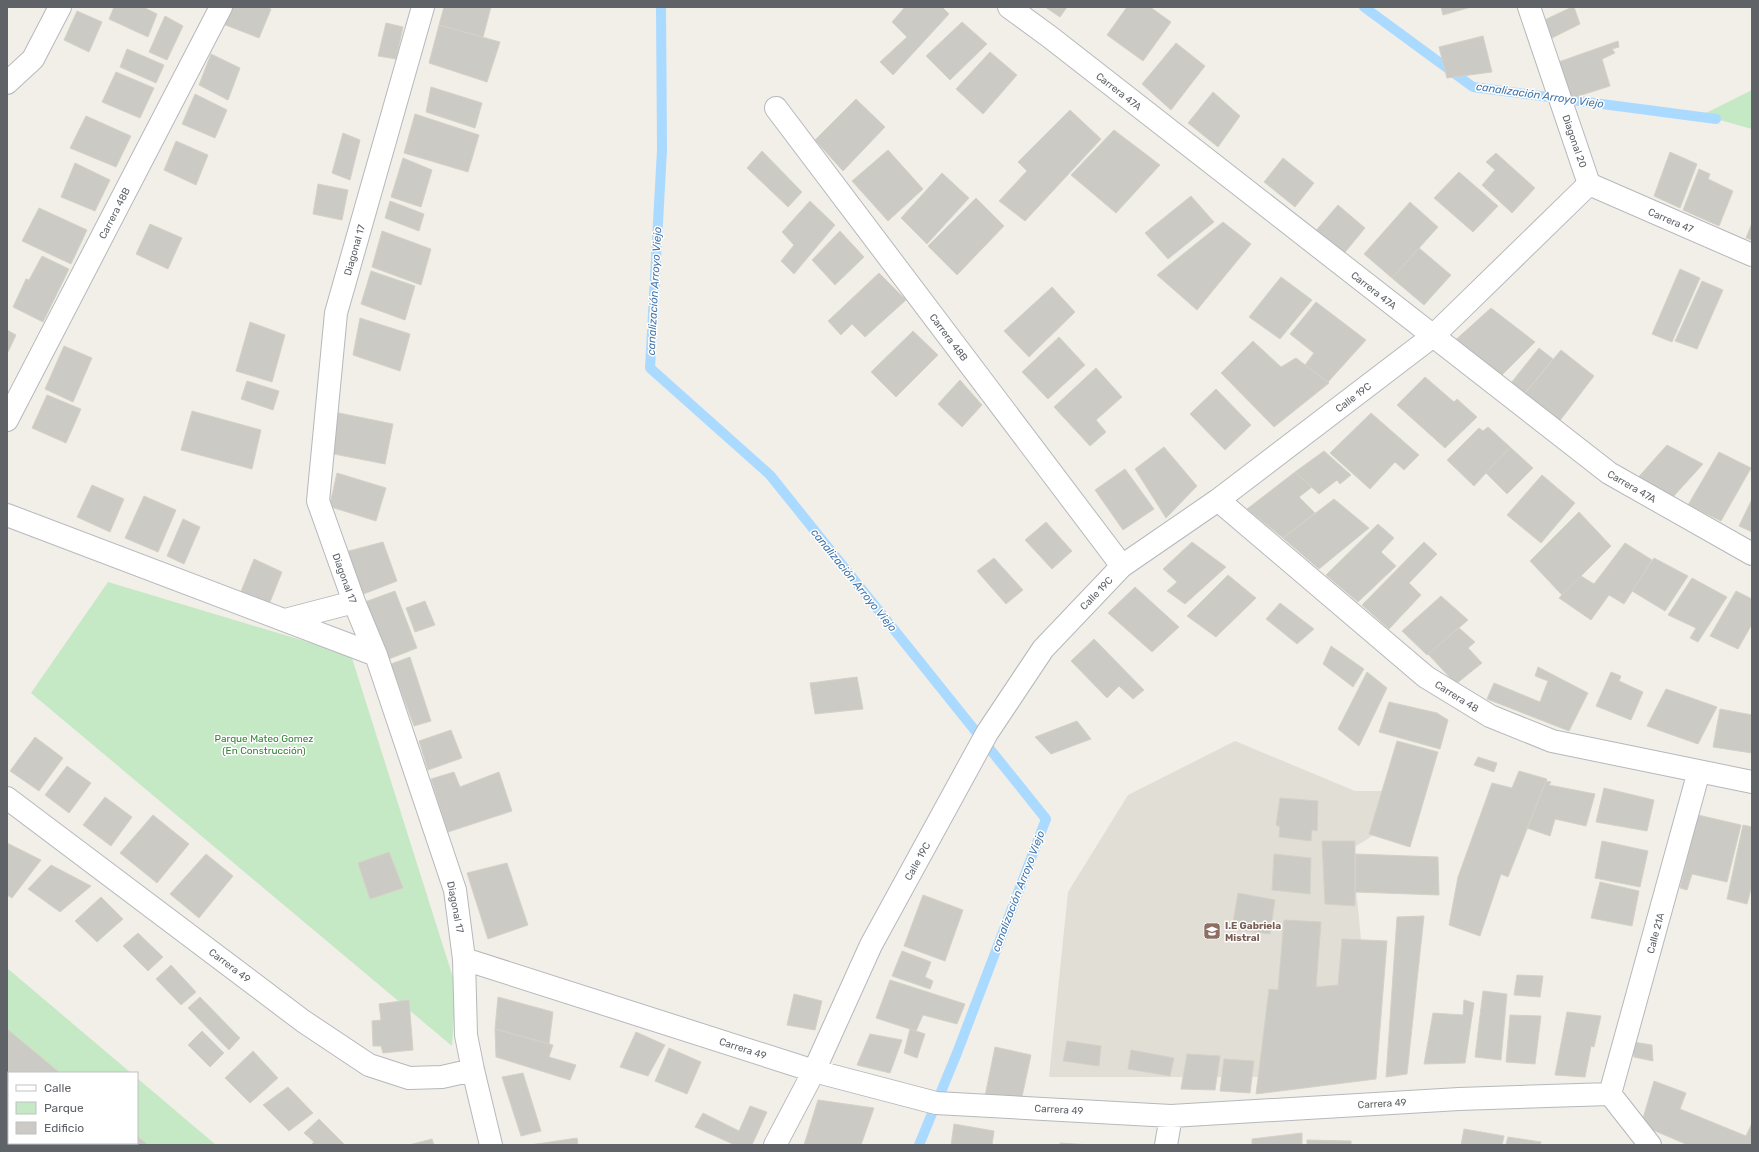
<svg xmlns="http://www.w3.org/2000/svg" width="1759" height="1152" font-family="Rubik,sans-serif">
<style>
.education{fill:#e1ded6}
.green{fill:#c5e8c5}
.lines{fill:none;stroke-linecap:round;stroke-linejoin:round}
.stream{stroke:#aadaff;stroke-width:10}
.building{fill:#cccac5;stroke:#d6d1c6}
.minor-casing{stroke:#b5b8bc;stroke-width:24}
.minor{stroke:#fff;stroke-width:22}
.labels{text-anchor:middle;stroke-width:3;stroke-linejoin:round;paint-order:stroke}
.street-label{font-size:10px;fill:#5f6368;stroke:#fff}
.park-label{font-size:10px;fill:#348238;stroke:#fff}
.education-label{font-size:10px;font-weight:bold;fill:#785e54;stroke:#fff;text-anchor:start}
.water-label{font-size:11px;font-style:italic;fill:#4174aa;stroke:#fff}
</style>
<rect width="100%" height="100%" fill="#f1efe8"/>
<!-- education -->
<path class="education" d="M1235,741L1355,791H1390L1380,831L1342,855L1356,888L1364,970L1362,1077H1049L1068,892L1128,795Z"/>
<!-- green -->
<path class="green" d="M1752,90V129L1702,115Z
M108,582L351,655L456,987L452,1046L31,693Z
M7,968L131,1073H9V1143H137V1078L216,1145H7Z"/>
<g class="lines">
<!-- stream -->
<path class="stream" d="M661,7L662,150L650,368L770,475L1046,819L957,1053L919,1145
M1364,7L1473,87L1716,119"/>
</g>
<!-- building -->
<path class="building" d="M114,7H143L157,14L148,37L109,19Z
M230,7H267L271,9L259,38L223,24Z
M444,7H491L483,37L439,25Z
M905,7H942L949,14L893,75L880,62L907,37L892,22Z
M1045,7H1067L1060,17Z
M1127,7H1150L1171,22L1143,61L1107,35Z
M1441,7H1471L1443,15Z
M1572,7H1574L1580,24L1542,43L1536,24Z
M77,11L102,22L89,52L64,40Z
M165,16L183,26L167,60L149,52Z
M962,22L987,44L950,80L926,56Z
M386,23L403,27L396,59L378,56Z
M439,25L500,42L487,82L429,63Z
M1483,36L1492,72L1447,78L1439,47Z
M1618,41L1619,47L1612,49L1615,53L1602,59L1610,86L1563,101L1550,65Z
M1176,43L1205,66L1171,110L1142,84Z
M127,49L164,65L156,83L120,67Z
M990,52L1017,75L983,114L956,89Z
M211,54L240,68L228,100L199,85Z
M116,72L154,88L140,118L102,102Z
M431,87L482,103L475,128L426,112Z
M1213,92L1240,116L1218,147L1188,123Z
M195,94L227,110L215,138L182,124Z
M856,99L885,127L843,171L815,140Z
M1070,110L1101,139L1025,221L999,201L1027,171L1018,162Z
M415,114L479,135L468,172L404,153Z
M86,116L131,136L116,167L70,148Z
M1114,130L1160,165L1116,213L1071,175Z
M343,133L360,140L350,180L332,173Z
M176,141L208,155L196,185L164,170Z
M888,150L923,189L888,221L852,181Z
M762,151L802,192L788,207L747,168Z
M1670,152L1697,164L1680,208L1654,196Z
M1496,153L1535,188L1512,213L1482,185L1495,170L1486,162Z
M403,158L432,170L421,207L391,197Z
M1283,158L1314,183L1295,207L1264,182Z
M75,163L110,180L95,211L61,197Z
M1699,169L1710,174L1708,179L1733,191L1719,226L1683,210Z
M1459,172L1498,206L1473,232L1434,198Z
M942,173L969,198L927,244L901,218Z
M318,184L348,190L342,220L313,214Z
M1191,196L1214,222L1168,259L1145,233Z
M976,198L1004,226L957,275L928,246Z
M390,201L424,214L419,231L385,218Z
M810,201L835,225L794,274L781,261L794,245L782,232Z
M1410,202L1438,227L1392,278L1364,254Z
M1338,205L1365,228L1342,256L1314,233Z
M39,208L87,230L71,264L22,241Z
M1223,222L1251,244L1197,310L1157,275Z
M1752,223V240L1746,238Z
M150,224L182,238L168,269L136,254Z
M382,231L431,249L421,285L372,267Z
M840,231L864,257L835,285L812,260Z
M1419,248L1451,275L1424,305L1392,278Z
M42,256L69,269L43,322L13,307L26,279L29,280Z
M1680,269L1700,278L1672,342L1652,334Z
M371,271L415,286L405,320L361,304Z
M879,273L906,300L865,337L852,324L841,335L828,321Z
M1281,277L1312,300L1280,339L1249,317Z
M1702,281L1723,290L1697,349L1675,341Z
M1052,287L1075,312L1029,357L1004,331Z
M1316,302L1366,340L1328,382L1305,365L1314,353L1290,334Z
M1491,308L1535,342L1497,380L1451,344Z
M360,318L410,334L400,371L353,355Z
M250,322L285,335L272,382L236,371Z
M7,330L16,335L7,354Z
M913,331L938,355L896,397L871,372Z
M1059,337L1085,365L1048,399L1022,372Z
M1253,341L1281,367L1296,358L1329,383L1274,427L1221,373Z
M64,346L92,358L73,402L45,389Z
M1539,348L1553,359L1521,398L1507,388Z
M1561,350L1594,376L1555,427L1521,398Z
M1096,368L1122,397L1096,420L1106,432L1090,446L1054,407Z
M1425,377L1454,402L1457,399L1477,417L1445,448L1397,405Z
M960,380L982,405L962,427L938,404Z
M247,381L279,391L273,410L241,399Z
M1216,389L1251,425L1225,450L1190,414Z
M47,395L81,409L66,443L32,428Z
M192,411L261,430L252,469L181,450Z
M334,412L393,424L385,464L329,453Z
M1371,413L1419,455L1404,470L1395,462L1370,489L1330,453Z
M1488,427L1510,447L1474,486L1447,460L1479,428L1483,431Z
M1667,445L1703,464L1672,498L1635,481Z
M1164,447L1197,486L1166,518L1135,469Z
M1510,447L1533,468L1507,494L1486,473Z
M1324,451L1351,475L1340,484L1337,480L1319,494L1295,472Z
M1719,452L1751,468L1721,521L1688,505Z
M1125,469L1154,509L1123,530L1095,490Z
M1295,472L1312,487L1299,497L1315,513L1283,538L1247,509Z
M337,473L386,488L376,521L331,507L330,504Z
M1542,475L1575,503L1541,543L1507,515Z
M92,485L124,499L110,532L77,517Z
M144,496L176,510L158,552L125,538Z
M1334,499L1369,528L1319,569L1283,538Z
M1752,499V532L1739,526Z
M1579,512L1611,546L1562,595L1530,561Z
M183,519L200,527L184,564L167,556Z
M1046,522L1072,551L1052,569L1025,540Z
M1378,524L1394,538L1381,552L1396,566L1358,602L1326,575Z
M383,542L397,581L361,595L345,552Z
M1192,542L1226,567L1185,604L1167,591L1177,582L1163,569Z
M1424,542L1437,554L1409,583L1421,595L1389,629L1362,605Z
M1625,543L1652,560L1624,604L1609,595L1591,620L1559,598L1581,576L1594,584Z
M994,558L1023,590L1006,604L977,571Z
M1654,558L1688,576L1665,611L1632,591Z
M254,559L282,572L268,607L240,594Z
M1228,575L1256,598L1216,637L1187,616Z
M1692,578L1727,597L1698,642L1690,638L1696,628L1668,615Z
M1135,587L1179,627L1152,652L1108,613Z
M395,591L417,648L389,659L362,603Z
M1736,591L1752,599V624L1738,649L1710,636Z
M1441,596L1468,620L1427,655L1402,631Z
M425,601L435,625L415,632L406,608Z
M1280,603L1314,629L1297,644L1266,619Z
M1459,628L1475,642L1468,648L1482,663L1456,684L1428,654Z
M1094,639L1144,690L1133,699L1119,686L1107,698L1071,661Z
M1331,646L1364,669L1353,687L1323,664Z
M410,657L431,721L414,726L391,664Z
M1538,667L1588,693L1569,731L1487,699L1494,683L1540,702L1548,681L1535,676Z
M1367,672L1387,688L1359,746L1338,729Z
M1611,672L1621,676L1619,681L1643,692L1631,720L1596,706Z
M857,677L863,709L815,714L810,683Z
M1666,689L1717,707L1698,744L1647,726Z
M1389,702L1437,713L1448,720L1440,749L1379,732Z
M1720,709L1752,715V753L1713,747Z
M1077,721L1091,739L1051,754L1035,737Z
M451,730L462,758L428,770L419,741Z
M35,737L63,758L39,791L10,771Z
M1397,741L1438,752L1410,847L1369,834Z
M1478,757L1497,763L1494,772L1474,765Z
M67,766L91,783L69,813L45,795Z
M1519,771L1547,779L1508,877L1501,874L1480,936L1449,925L1458,877L1492,783L1512,788Z
M454,772L460,787L499,772L512,811L448,832L431,779Z
M1546,781L1551,782L1549,785L1595,794L1586,826L1555,819L1550,836L1527,828Z
M1604,788L1654,800L1647,831L1596,822Z
M105,797L132,817L111,846L83,825Z
M1280,798L1318,801L1317,831L1312,830L1311,841L1279,837L1280,827L1276,825Z
M153,815L189,844L157,883L120,853Z
M1698,815L1741,825L1727,882L1692,874L1687,890L1680,888Z
M1743,825L1752,827V885L1747,904L1727,899Z
M1322,841H1355V906L1325,904Z
M1602,841L1648,851L1640,887L1595,878Z
M7,843L41,860L12,898L7,895Z
M389,852L403,888L370,899L358,863Z
M206,854L233,876L199,918L170,894Z
M1274,854L1311,858L1310,894L1272,890Z
M1355,854L1438,857L1439,895L1355,892Z
M507,863L528,925L488,939L467,873Z
M51,865L91,886L60,912L28,889Z
M1600,882L1639,891L1632,926L1591,918Z
M1238,893L1275,900L1270,934L1232,929Z
M923,895L963,910L945,961L904,946Z
M101,897L123,919L97,942L75,921Z
M1424,916L1407,1074L1386,1077L1397,917Z
M1284,920L1321,922L1316,987L1338,985L1342,939L1387,941L1376,1079L1256,1094L1269,989L1278,990Z
M138,933L163,957L148,971L123,946Z
M902,951L931,962L925,977L933,981L930,989L892,976Z
M171,965L196,992L181,1005L156,979Z
M1517,975L1543,976L1540,997L1514,995Z
M890,980L965,1004L957,1024L923,1015L916,1031L876,1018Z
M1483,991L1507,994L1501,1060L1475,1057Z
M794,994L822,1001L815,1030L787,1025Z
M200,997L240,1038L229,1050L188,1008Z
M498,997L553,1012L549,1044L495,1029Z
M409,1000L413,1050L383,1053L381,1046H373L372,1021L381,1020L379,1004Z
M1464,1000L1474,1003L1465,1063L1424,1064L1433,1013L1463,1015Z
M1567,1012L1601,1016L1594,1047L1591,1046L1585,1077L1555,1075Z
M1510,1015L1541,1016L1535,1064L1506,1062Z
M7,1029L60,1073H9V1075L7,1073Z
M495,1029L553,1045L549,1057L576,1065L570,1080L496,1057Z
M910,1029L925,1034L917,1058L904,1053Z
M202,1031L224,1053L210,1067L188,1045Z
M636,1032L665,1045L648,1076L620,1067Z
M870,1034L902,1040L890,1073L857,1065Z
M1067,1041L1101,1046L1099,1066L1063,1061Z
M1633,1042L1652,1045L1653,1061L1634,1057Z
M995,1047L1031,1055L1020,1106L985,1096Z
M669,1048L701,1062L687,1094L655,1081Z
M1131,1050L1174,1058L1170,1076L1128,1069Z
M253,1051L278,1078L250,1103L225,1078Z
M1187,1054L1220,1056L1215,1090L1181,1089Z
M1224,1059L1254,1061L1250,1093L1220,1091Z
M523,1073L541,1131L521,1136L502,1077Z
M1654,1081L1686,1093L1680,1109L1746,1136L1752,1123V1145H1688L1641,1125Z
M288,1087L313,1113L289,1131L263,1105Z
M818,1100L874,1108L861,1145H804Z
M750,1106L767,1112L752,1145H735L695,1127L703,1113L739,1131Z
M9,1119V1143H137V1136L148,1145H7V1122Z
M319,1119L345,1145H311L314,1142L304,1133Z
M954,1124L994,1131L992,1145H951Z
M1464,1129L1504,1136L1502,1145H1461Z
M1302,1133V1145H1252V1139Z
M1508,1137L1541,1142L1540,1145H1506Z
M577,1138L578,1145H530Z
M432,1139L434,1145H409Z
M1307,1140L1351,1141V1145H1307Z
M1060,1143L1091,1145H1060Z"/>
<g class="lines">
<defs>
<path id="minor" d="M423,7L336,313L318,501L354,602L376,655L455,890L464,959L466,1035L473,1070L491,1145
M1009,7L1050,37L1609,473L1752,554
M1529,7L1589,184
M7,83L33,59L60,7
M776,108L1122,566
M1589,184L1752,255
M7,420L221,7
M1218,500L1426,677L1490,716L1552,741L1752,782
M7,515L376,655
M285,620L354,602
M7,798L303,1021L369,1065L409,1078L442,1077L473,1070
M464,959L814,1071L936,1103L1171,1116L1459,1099L1610,1094
M1610,1094L1699,771
M1610,1094L1650,1145
M775,1145L814,1071L871,945L987,733L1043,649L1122,566L1218,500L1433,336L1589,184
M1166,1145L1171,1116"/>
</defs>
<!-- minor casing -->
<use href="#minor" class="minor-casing"/>
<!-- minor -->
<use href="#minor" class="minor"/>
</g>
<!-- icons -->
<defs>
<symbol id="school-square" viewBox="-11 -11 22 22"><rect x="-9" y="-9" width="18" height="18" rx="4" fill="#8d6e63" stroke="#fff"/><path d="M0-5L7-2L0 1L-7-2ZM-4 1L0 2.5L4 1V4Q0 6-4 4Z" fill="#fff"/></symbol>
</defs>
<g fill-rule="evenodd">
<use href="#school-square" x="1202" y="921" width="20" height="20"/>
</g>
<g class="labels">
<!-- street labels -->
<g class="street-label">
<text transform="translate(1119 91) rotate(38)" y="4">Carrera 47A</text>
<text transform="translate(1575 141) rotate(71)" y="4">Diagonal 20</text>
<text transform="translate(114 213) rotate(-63)" y="4">Carrera 48B</text>
<text transform="translate(1671 220) rotate(23)" y="4">Carrera 47</text>
<text transform="translate(354 250) rotate(-74)" y="4">Diagonal 17</text>
<text transform="translate(1374 290) rotate(38)" y="4">Carrera 47A</text>
<text transform="translate(949 337) rotate(53)" y="4">Carrera 48B</text>
<text transform="translate(1353 397) rotate(-37)" y="4">Calle 19C</text>
<text transform="translate(1632 486) rotate(30)" y="4">Carrera 47A</text>
<text transform="translate(345 578) rotate(70)" y="4">Diagonal 17</text>
<text transform="translate(1096 593) rotate(-46)" y="4">Calle 19C</text>
<text transform="translate(1457 696) rotate(32)" y="4">Carrera 48</text>
<text transform="translate(917 861) rotate(-61)" y="4">Calle 19C</text>
<text transform="translate(456 907) rotate(79)" y="4">Diagonal 17</text>
<text transform="translate(1655 933) rotate(-75)" y="4">Calle 21A</text>
<text transform="translate(230 965) rotate(37)" y="4">Carrera 49</text>
<text transform="translate(743 1048) rotate(18)" y="4">Carrera 49</text>
<text transform="translate(1382 1103) rotate(-3)" y="4">Carrera 49</text>
<text transform="translate(1059 1109) rotate(3)" y="4">Carrera 49</text>
</g>
<!-- park labels -->
<g class="park-label">
<text x="264" y="742">Parque Mateo Gomez<tspan x="264" dy="12">(En Construcción)</tspan></text>
</g>
<!-- education labels -->
<g class="education-label">
<text x="1225" y="929">I.E Gabriela<tspan x="1225" dy="12">Mistral</tspan></text>
</g>
<!-- water labels -->
<g class="water-label">
<text transform="translate(1540 95) rotate(8)" y="4">canalización Arroyo Viejo</text>
<text transform="translate(654 291) rotate(-87)" y="4">canalización Arroyo Viejo</text>
<text transform="translate(854 580) rotate(51)" y="4">canalización Arroyo Viejo</text>
<text transform="translate(1018 891) rotate(-69)" y="4">canalización Arroyo Viejo</text>
</g>
</g>
<!-- border -->
<rect width="1759" height="1152" fill="none" stroke="#5f6368" stroke-width="16"/>
<!-- legend -->
<rect x="8" y="1072" width="130" height="72" fill="#ffffff" stroke="#bfc1c3"/>
<rect x="16" y="1085" width="20" height="6" fill="#ffffff" stroke="#bfc1c3"/>
<text x="44" y="1092" font-size="12" fill="#5f6368">Calle</text>
<rect x="16" y="1102" width="20" height="12" fill="#c5e8c5" stroke="#bfc1c3"/>
<text x="44" y="1112" font-size="12" fill="#5f6368">Parque</text>
<rect x="16" y="1122" width="20" height="12" fill="#cccac5" stroke="#bfc1c3"/>
<text x="44" y="1132" font-size="12" fill="#5f6368">Edificio</text>
</svg>
